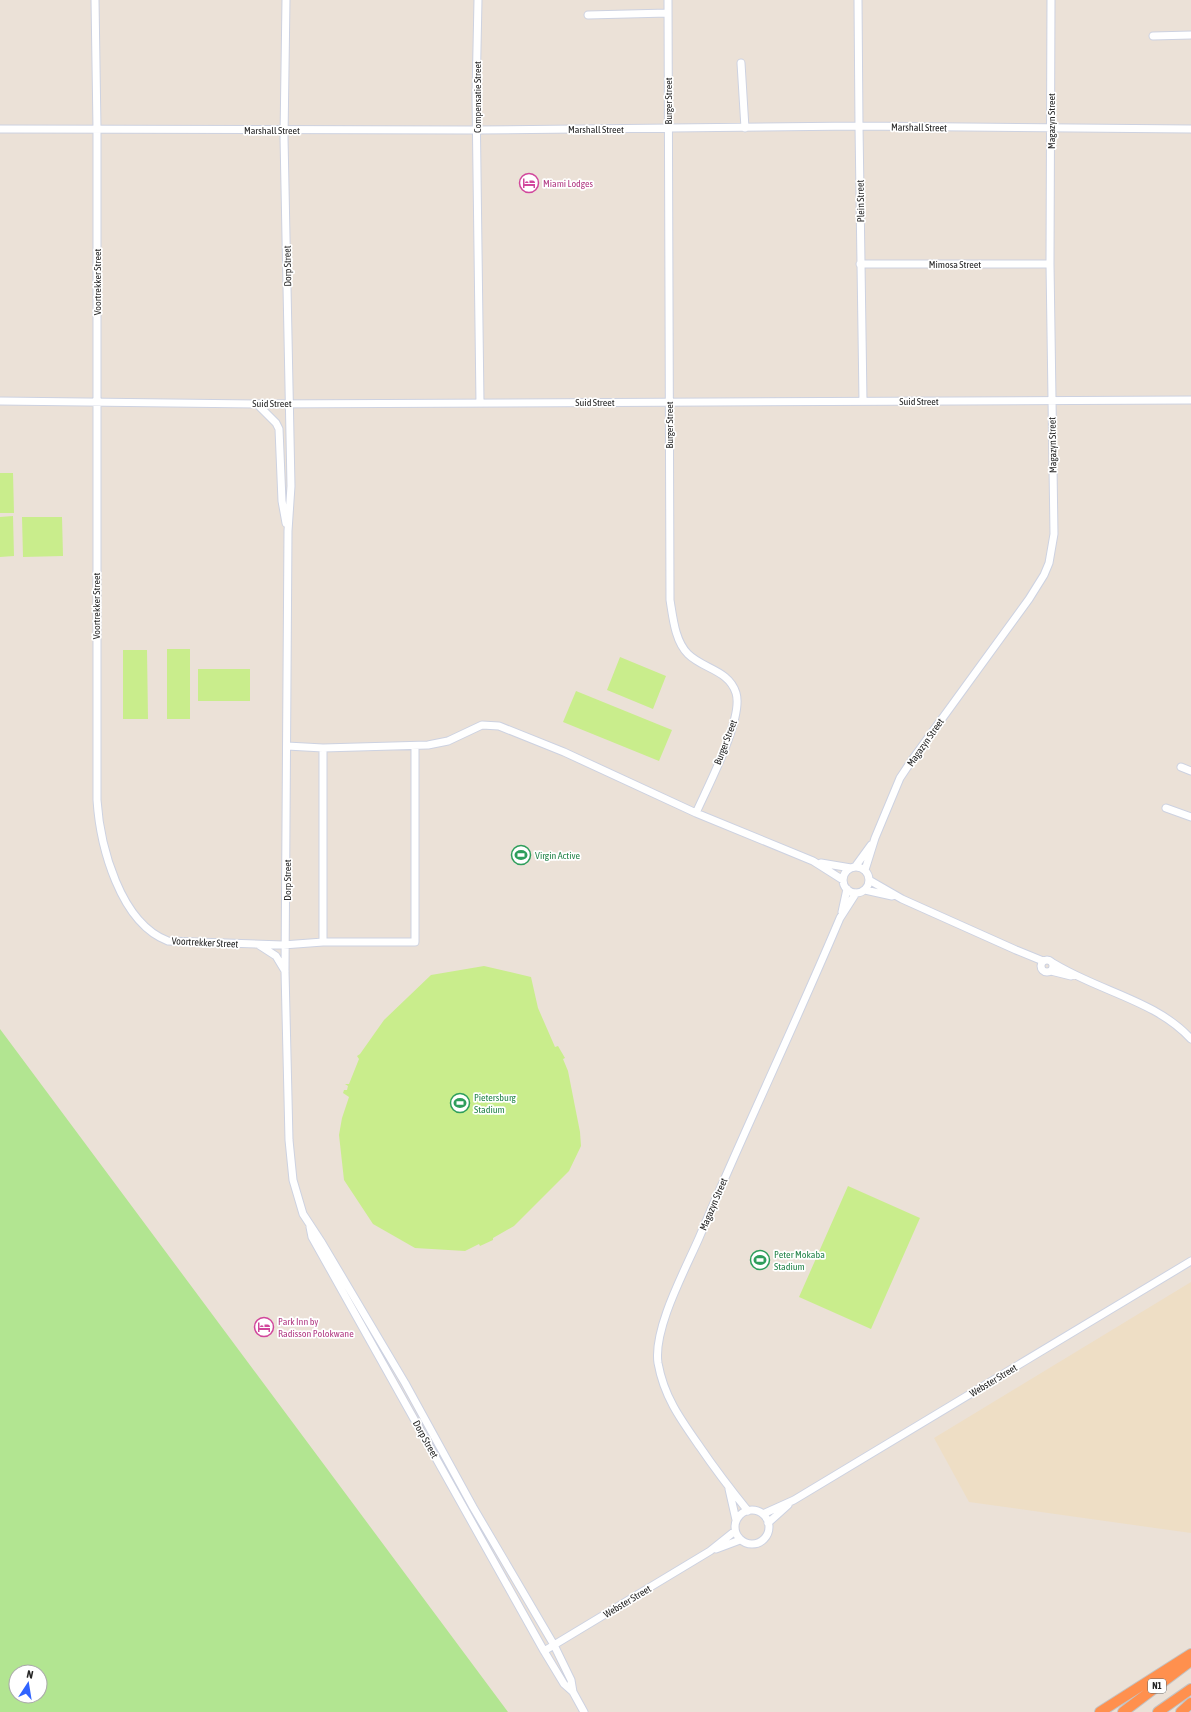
<svg xmlns="http://www.w3.org/2000/svg" width="1191" height="1712" font-family="'Asap Condensed',sans-serif">
<style>
.education{fill:#eedec5}
.green{fill:#b2e591;fill-rule:evenodd}
.pitch{fill:#c9ed8c}
.lines{fill:none;stroke-linecap:round;stroke-linejoin:round}
.minor-casing{stroke:#cdd2e1;stroke-width:9}
.highway-casing{stroke:#c3c3c3;stroke-width:12}
.minor{stroke:#fff;stroke-width:7}
.highway{stroke:#ff904e;stroke-width:10}
.labels{text-anchor:middle;stroke-width:3.5;stroke-linejoin:round;paint-order:stroke}
.shield{fill:#fff;stroke:#686868;stroke-width:1}
.shield-label{font-size:9px;font-weight:bold;fill:#272727}
.street-label{font-size:10px;fill:#272727;stroke:#fff}
.hotel-label{font-size:10px;fill:#b23c85;stroke:#fff;text-anchor:start}
.leisure-label{font-size:10px;fill:#27864d;stroke:#fff;text-anchor:start}
</style>
<rect width="100%" height="100%" fill="#ebe1d7"/>
<!-- education -->
<path class="education" d="M1191,1282V1533L969,1502L934,1438Z"/>
<!-- green -->
<path class="green" d="M0,1029L508,1712H0ZM16,1672H40V1696H16Z"/>
<!-- pitch -->
<path class="pitch" d="M0,473H13L14,513H0Z
M13,516L14,556L0,557V517Z
M22,517H62L63,556L23,557Z
M167,649H190V719H167Z
M123,650H147L148,719H123Z
M620,657L666,676L653,709L607,690Z
M198,669H250V701H198Z
M576,691L672,730L659,761L563,722Z
M484,966L531,977L538,1008L555,1047L558,1046L565,1058L563,1059L568,1071L580,1132L581,1146L569,1171L514,1226L493,1238V1240L480,1246L479,1244L465,1251L415,1248L373,1224L344,1180L339,1135L342,1118L349,1097L343,1093L344,1090H347L348,1086L345,1084H349L359,1059L357,1056L360,1054L384,1020L431,975Z
M848,1186L920,1218L871,1329L799,1297Z"/>
<g class="lines">
<defs>
<path id="minor" d="M95,0L97,128V800C100,846 120,923 168,941L283,945L323,942H415V746
M286,0L284,137L291,486L288,531L285,971L289,1140L293,1180L303,1214L322,1243L405,1383L473,1507L554,1645L571,1680L573,1692L584,1712
M478,0L476,96L480,403
M668,0L670,600C673,618 675,641 688,654C703,669 729,670 736,693C744,718 707,788 696,813
M858,0L859,126L863,401
M588,15L668,13
M1153,36L1191,35
M741,63L745,128
M0,129L477,130L859,126L1191,129
M860,264H1050
M0,401L257,404L1191,400
M257,404L276,423L279,429L282,501L286,523
M287,746L323,748L428,745L448,741L482,725L499,726L564,752L696,813L813,861L843,880
M1181,767L1191,771
M1166,808L1191,817
M821,863L851,868
M843 880a13 13 0 1 1 26 0a13 13 0 1 1-26 0Z
M855,867L871,845
M865,870L875,838L900,778L912,760L1029,599L1044,575L1049,563L1054,534L1050,264L1051,0
M869,880L902,899L1016,950L1043,961
M865,890L892,896
M842,912L847,889
M323,942V748
M259,945L276,956L285,971
M1041 966a6 6 0 1 1 12 0a6 6 0 1 1-12 0Z
M1053,963C1063,969 1073,974 1084,979C1120,996 1163,1008 1191,1039
M1051,971L1071,976
M310,1227L312,1237L544,1651L564,1684L573,1692
M729,1489L736,1520
M735 1527a17 17 0 1 1 34 0a17 17 0 1 1-34 0Z
M748,1511C731,1490 715,1469 700,1447C681,1420 664,1397 658,1363C653,1329 685,1270 699,1238C744,1131 795,1025 840,918L856,893
M763,1514L794,1500L1191,1261
M768,1523L788,1505
M716,1549L740,1540
M544,1651L710,1551L735,1531"/>
<path id="highway" d="M1100,1712L1191,1654
M1123,1712L1188,1663
M1158,1712L1191,1689
M1181,1712L1191,1703"/>
</defs>
<!-- minor casing -->
<use href="#minor" class="minor-casing"/>
<!-- highway casing -->
<use href="#highway" class="highway-casing"/>
<!-- minor -->
<use href="#minor" class="minor"/>
<!-- highway -->
<use href="#highway" class="highway"/>
</g>
<!-- icons -->
<defs>
<symbol id="hotel-ring" viewBox="-11 -11 22 22"><circle r="9.5" fill="#fff" stroke="#d1479c" stroke-width="1.5"/><path d="M-6-4.5h1.5V1H6V5H4.5V3h-9V5H-6ZM-4 0a1.8 1.8 0 1 1 3.6 0ZM.5 0V-2.5h3Q6-2.5 6 0Z" fill="#d1479c"/></symbol>
<symbol id="stadium-ring" viewBox="-11 -11 22 22"><circle r="9.5" fill="#fff" stroke="#2e9e5b" stroke-width="1.5"/><path d="M0-5a6.5 5 0 1 0 0 10a6.5 5 0 1 0 0-10ZM-3.5-1.8h7v3.6h-7Z" fill="#2e9e5b"/></symbol>
</defs>
<g fill-rule="evenodd">
<use href="#hotel-ring" x="518" y="172" width="22" height="22"/>
<use href="#stadium-ring" x="510" y="844" width="22" height="22"/>
<use href="#stadium-ring" x="449" y="1092" width="22" height="22"/>
<use href="#stadium-ring" x="749" y="1249" width="22" height="22"/>
<use href="#hotel-ring" x="253" y="1316" width="22" height="22"/>
</g>
<g class="labels">
<!-- shield labels -->
<rect class="shield" x="1148" y="1679" width="18" height="14" rx="3"/>
<g class="shield-label">
<text x="1157" y="1689">N1</text>
</g>
<!-- street labels -->
<g class="street-label">
<text transform="translate(477 97) rotate(-90)" y="4">Compensatie Street</text>
<text transform="translate(668 101) rotate(-90)" y="4">Burger Street</text>
<text transform="translate(1051 121) rotate(-90)" y="4">Magazyn Street</text>
<text transform="translate(919 127) rotate(1)" y="4">Marshall Street</text>
<text x="596" y="133">Marshall Street</text>
<text x="272" y="134">Marshall Street</text>
<text transform="translate(860 201) rotate(-91)" y="4">Plein Street</text>
<text x="955" y="268">Mimosa Street</text>
<text transform="translate(287 266) rotate(-91)" y="4">Dorp Street</text>
<text transform="translate(97 282) rotate(-90)" y="4">Voortrekker Street</text>
<text x="919" y="405">Suid Street</text>
<text x="595" y="406">Suid Street</text>
<text x="272" y="407">Suid Street</text>
<text transform="translate(669 425) rotate(-90)" y="4">Burger Street</text>
<text transform="translate(1052 445) rotate(-91)" y="4">Magazyn Street</text>
<text transform="translate(96 606) rotate(-90)" y="4">Voortrekker Street</text>
<text transform="translate(725 742) rotate(-69)" y="4">Burger Street</text>
<text transform="translate(925 742) rotate(-55)" y="4">Magazyn Street</text>
<text transform="translate(287 880) rotate(-90)" y="4">Dorp Street</text>
<text transform="translate(205 942) rotate(3)" y="4">Voortrekker Street</text>
<text transform="translate(713 1204) rotate(-67)" y="4">Magazyn Street</text>
<text transform="translate(993 1380) rotate(-31)" y="4">Webster Street</text>
<text transform="translate(426 1439) rotate(61)" y="4">Dorp Street</text>
<text transform="translate(627 1601) rotate(-31)" y="4">Webster Street</text>
</g>
<!-- hotel labels -->
<g class="hotel-label">
<text x="543" y="187">Miami Lodges</text>
<text x="278" y="1325">Park Inn by<tspan x="278" dy="12">Radisson Polokwane</tspan></text>
</g>
<!-- leisure labels -->
<g class="leisure-label">
<text x="535" y="859">Virgin Active</text>
<text x="474" y="1101">Pietersburg<tspan x="474" dy="12">Stadium</tspan></text>
<text x="774" y="1258">Peter Mokaba<tspan x="774" dy="12">Stadium</tspan></text>
</g>
</g>
<!-- north arrow -->
<g transform="translate(28 1684) rotate(12)"><circle r="19" fill="#ffffff" stroke="#a9a9a9"/>
<path d="M0-3L7 15L0 10L-7 15Z" fill="#3064ff"/>
<text y="-6" font-size="11" font-weight="bold" text-anchor="middle" fill="#272727">N</text>
</g>
</svg>
